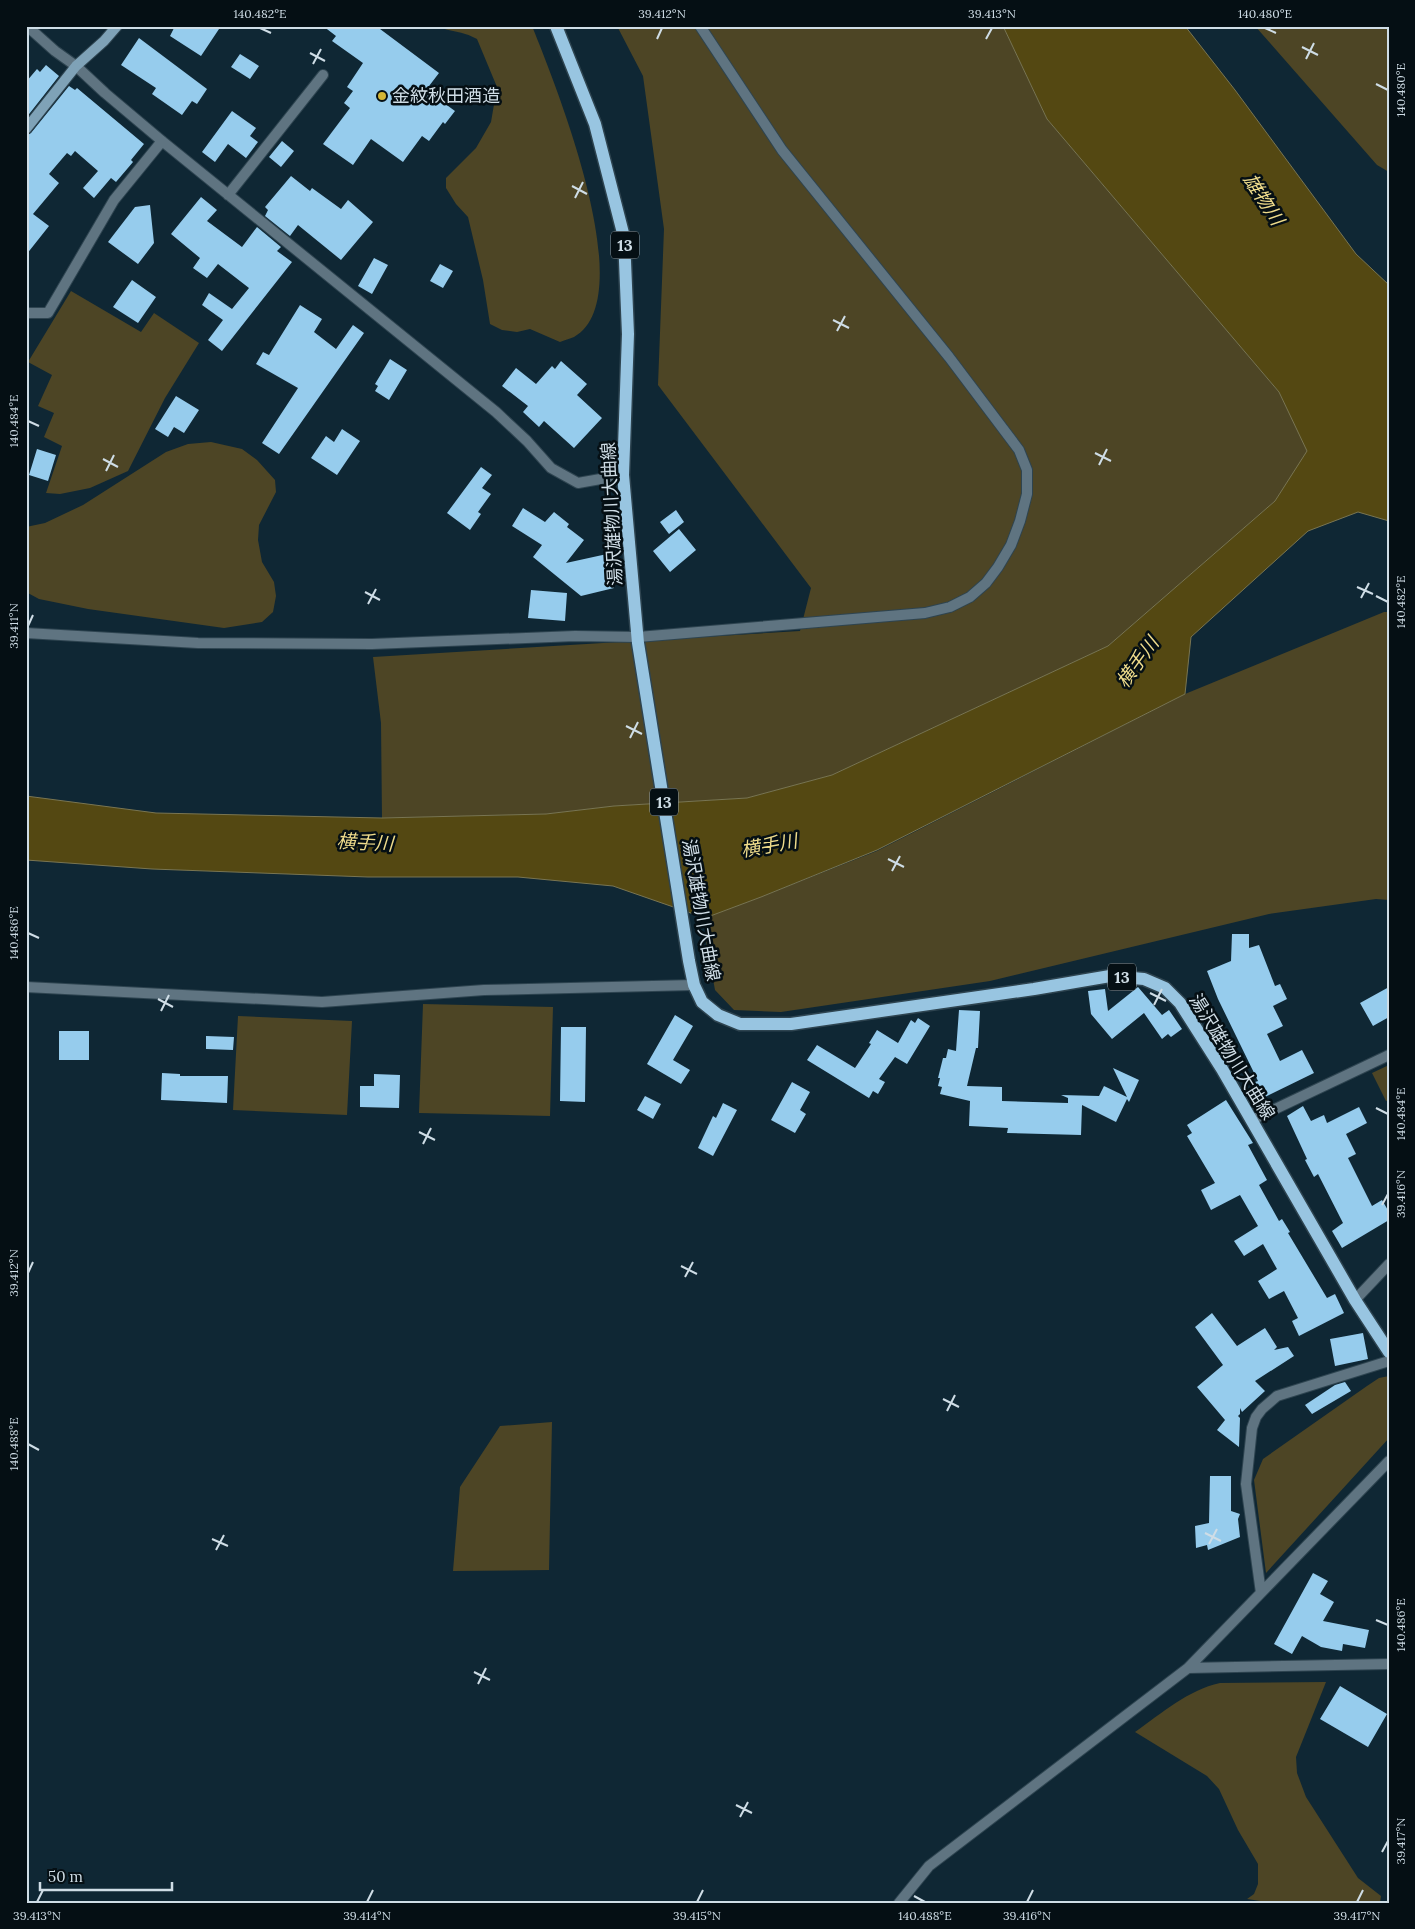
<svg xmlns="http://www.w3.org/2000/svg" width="1415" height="1929" font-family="Lora,'Noto Sans JP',serif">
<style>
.green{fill:#4d4525}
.water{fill:#544812;stroke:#797552}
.building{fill:#96cced}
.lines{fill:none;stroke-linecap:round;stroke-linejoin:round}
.street-casing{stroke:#2e4450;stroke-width:12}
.secondary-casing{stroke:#2e4450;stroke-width:12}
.primary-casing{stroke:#2e4450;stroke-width:15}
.street{stroke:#5f7481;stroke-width:10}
.secondary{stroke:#7fa2b7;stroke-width:10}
.primary{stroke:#98c5e1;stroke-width:12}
.ticks{fill:none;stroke:#cfdde6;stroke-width:2}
.poi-dot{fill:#d3b635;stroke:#050f14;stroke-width:2}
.labels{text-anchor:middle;stroke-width:5;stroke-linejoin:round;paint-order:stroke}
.shield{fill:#050f14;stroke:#929fa7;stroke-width:1}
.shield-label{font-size:16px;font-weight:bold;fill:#cfdde6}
.poi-label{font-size:18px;fill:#cfdde6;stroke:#050f14;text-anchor:start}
.street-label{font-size:18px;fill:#cfdde6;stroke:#050f14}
.water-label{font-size:19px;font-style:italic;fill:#efdc8b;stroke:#050f14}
.neatline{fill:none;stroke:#cfdde6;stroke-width:2}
.ticks-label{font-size:12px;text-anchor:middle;fill:#cfdde6}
</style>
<rect width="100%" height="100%" fill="#0f2734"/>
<!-- green -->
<path class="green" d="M437,26H532C554,81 643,298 574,337C570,339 564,340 560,342L530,329L517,332L502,330L490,324L483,280L468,217L456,204L446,188V178L476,148L491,122L497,87L477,39C461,30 452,33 437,26Z
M617,26H1003L1047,119L1279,392L1308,451L1275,501L1108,646L832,775L747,798L614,806L546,814L382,818L381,723L373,657L800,631L811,588L658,385L664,229L643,76Z
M1255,26H1389V172L1377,165Z
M71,291L141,332L154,313L199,343L165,398L128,471L90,488L60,494L46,493L62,446L44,437L54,413L38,406L52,375L28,362Z
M211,442L242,449L257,460L275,480L276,492L259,525L258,540L262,562L274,582L276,596L273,612L262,622L224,628L88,609L39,599L26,592V527L45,523L83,505L166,452L188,444Z
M1384,612H1389V900L1376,899L1269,914L990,981L781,1012L734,1010L715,990L706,941L705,918L761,897L877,851L1185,694Z
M423,1004L553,1007L550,1116L419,1113Z
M238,1016L352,1021L347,1115L233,1110Z
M1389,1065V1100L1386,1101L1372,1073Z
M1389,1376V1438L1266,1573L1254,1480L1263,1459L1367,1386L1379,1378Z
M552,1422L549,1570L453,1571L460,1487L500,1426Z
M1326,1682L1296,1757L1297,1773L1306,1797L1358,1878L1381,1896L1380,1903H1273L1247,1899L1254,1894L1258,1884V1864L1238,1830L1219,1789L1207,1776L1135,1732C1162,1713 1188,1690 1220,1683Z"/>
<!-- water -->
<path class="water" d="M1003,26H1185L1235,90L1356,254L1389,285V521L1358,512L1308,531L1191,637L1185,694L877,850L761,897L705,918L613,886L518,877H368L152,869L26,860V796L156,813L382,818L546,814L614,806L747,798L832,775L1108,646L1275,501L1307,451L1279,392L1047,119Z"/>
<!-- building -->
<path class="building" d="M175,26H221L201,56L170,36Z
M323,26H376L439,73L426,90L455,111L445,124L443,122L429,141L422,136L403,162L371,139L353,165L323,144L350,108L344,103L353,91L347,87L363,63L332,41L336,36Z
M139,38L207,89L197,104L192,101L182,115L152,94L156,88L121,65Z
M240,54L259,66L250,79L231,67Z
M46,65L59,76L26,118V82L37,69L40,72Z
M69,86L75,90L77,88L144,144L131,160L133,162L116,182L111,178L94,198L83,188L98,171L75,151L71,156L67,153L49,174L59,183L33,214L49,226L26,255V136L31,133Z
M232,111L256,128L250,136L258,142L246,158L228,144L215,162L202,152Z
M282,141L294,151L281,167L269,157Z
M291,176L310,191L312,188L341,209L348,200L373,222L341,260L298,225L290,236L265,216L268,210L265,207Z
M201,197L217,210L207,221L242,247L257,227L281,247L277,251L292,262L222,351L208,340L223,320L202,305L209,293L232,309L249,288L218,264L207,278L193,268L200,258L171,234Z
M150,205L154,243L138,264L108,242L135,207Z
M374,258L388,265L372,294L358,286Z
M440,264L453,271L443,288L430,281Z
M132,280L156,297L138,323L113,307Z
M300,305L322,319L314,332L336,349L353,325L364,333L279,454L262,443L298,388L256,364L263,352L269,355Z
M390,359L407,370L389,400L375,391L378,386L375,384Z
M561,361L587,384L577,395L602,418L574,448L544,421L539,427L523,412L528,406L502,386L516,368L536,384L552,366L555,369Z
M176,396L199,410L184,433L174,427L168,437L155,429Z
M342,429L360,441L337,475L311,458L326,436L334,442Z
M37,449L56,455L48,481L29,475Z
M481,467L492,475L482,488L491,494L478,512L481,514L470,530L447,513Z
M523,508L545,522L554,512L569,524L567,527L584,540L566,563L607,554L614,588L581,596L533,557L542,545L512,526Z
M676,510L684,522L669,534L660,522Z
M679,529L696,550L670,572L653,551Z
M531,590L567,593L565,621L528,618Z
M1232,934H1249V948L1259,945L1275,986L1280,984L1287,999L1273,1006L1283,1026L1267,1034L1280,1061L1302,1050L1314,1073L1263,1098L1255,1082L1258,1081L1218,999L1207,971L1231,961Z
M1138,987L1162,1015L1169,1010L1182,1029L1171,1037L1168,1034L1162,1039L1144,1013L1112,1039L1091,1014L1088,991L1105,989L1108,1011Z
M1389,987V1017L1373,1026L1360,1003Z
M959,1010L980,1011L978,1048H976L967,1086L1002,1087V1101L1068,1103V1098L1061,1095L1099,1096L1104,1086L1127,1097L1113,1068L1139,1080L1129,1102L1127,1099L1116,1122L1082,1105L1081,1135L1007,1133L1008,1128L969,1126L970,1101L940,1094L942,1087L938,1086L940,1078H938L943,1058H946L948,1049L956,1051Z
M675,1015L693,1026L673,1060L690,1070L681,1084L647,1064Z
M918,1018L930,1026L907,1064L895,1057L879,1079L885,1082L878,1094L873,1091L869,1098L807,1060L817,1045L855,1068L871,1044L869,1043L877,1030L898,1043L911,1020L915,1023Z
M561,1027H586L585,1102L560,1101Z
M59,1031H89V1060H59Z
M206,1036L234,1037L233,1050L206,1049Z
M162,1073L180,1074V1076H228L227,1103L161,1100Z
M374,1074L400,1075L399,1108L360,1107V1086H374Z
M792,1082L810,1092L800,1110L806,1114L795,1133L771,1120Z
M645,1096L661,1104L653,1119L637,1110Z
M1226,1100L1253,1143L1248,1145L1267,1180L1259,1185L1279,1221L1282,1219L1290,1232L1288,1233L1327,1298L1335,1294L1344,1313L1299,1336L1292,1321L1298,1318L1284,1291L1269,1299L1258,1281L1277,1269L1263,1244L1244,1256L1234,1241L1258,1226L1240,1195L1211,1210L1201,1190L1215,1183L1187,1136L1192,1133L1187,1125Z
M723,1103L737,1110L713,1156L698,1148L713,1116L716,1118Z
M1303,1106L1311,1121L1324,1115L1327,1123L1359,1107L1367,1123L1346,1134L1356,1154L1348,1158L1372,1206L1382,1200L1389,1212V1220L1342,1248L1332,1231L1343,1223L1318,1174L1314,1177L1305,1160L1307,1159L1287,1116Z
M1212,1313L1237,1346L1265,1328L1277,1347L1274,1350L1288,1347L1294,1356L1255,1381L1265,1391L1242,1412L1240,1408V1414L1238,1416L1240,1418L1239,1447L1217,1430L1225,1420L1197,1387L1223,1365L1195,1327Z
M1363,1333L1368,1359L1335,1366L1330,1339Z
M1345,1382L1351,1391L1312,1414L1305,1405L1335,1385Z
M1210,1476H1231V1511L1240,1514L1238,1519L1240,1537L1208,1550L1207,1545L1196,1548L1195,1526L1209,1523Z
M1313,1573L1328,1581L1320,1594L1334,1602L1323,1621L1369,1630L1365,1648L1343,1644L1342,1651L1321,1647L1302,1636L1292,1654L1274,1644Z
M1340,1686L1387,1714L1368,1747L1320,1719Z"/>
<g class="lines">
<defs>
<path id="street" d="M27,26L55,51L76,66L105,93L162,141L496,412L527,441L551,468L578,483L623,475
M228,195L323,75
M26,313H48L114,200L162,141
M26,633L198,643L372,644L575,636L638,637L925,613L950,607L970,597L986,583L998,567L1011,545L1020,521L1027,494V470L1019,450L949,357L782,150L700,26
M26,987L322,1002L484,990L694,985
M1252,1120L1389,1055
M1355,1300L1389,1264
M1261,1593L1246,1484L1252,1428L1256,1417L1262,1409L1277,1396L1389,1361
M1188,1668L1389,1664
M899,1903L929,1866L1188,1668L1389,1461"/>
<path id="secondary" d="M26,129L76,66L104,41L117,26"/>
<path id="primary" d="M556,26L595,124L624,237L628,334L623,475L638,643L689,961L694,985L702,1002L718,1015L740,1024H791L1034,989L1110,976L1144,979L1165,988L1180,1003L1222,1069L1355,1300L1389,1352"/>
</defs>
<!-- street casing -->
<use href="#street" class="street-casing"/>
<!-- secondary casing -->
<use href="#secondary" class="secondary-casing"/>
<!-- primary casing -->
<use href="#primary" class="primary-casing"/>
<!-- street -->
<use href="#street" class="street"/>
<!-- secondary -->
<use href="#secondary" class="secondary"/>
<!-- primary -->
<use href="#primary" class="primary"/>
</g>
<!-- ticks -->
<path class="ticks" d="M260,28L271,33M1265,28L1276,33M657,39L662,28M986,39L992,28M1302,47L1318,55M310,53L325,61M1306,59L1314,43M313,64L321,49M1376,84L1388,90M572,186L587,194M575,198L583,182M833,320L849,328M837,331L845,316M28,421L39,426M1095,453L1111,461M103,459L118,467M1099,465L1107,449M106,471L114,455M1357,587L1373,594M365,592L380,600M1376,596L1388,602M1361,598L1369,583M368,604L376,589M28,626L33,615M626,726L642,734M630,738L638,722M888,859L904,867M892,871L900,856M28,933L39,938M1150,993L1166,1001M158,999L173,1007M1154,1005L1162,989M161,1011L169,995M1376,1108L1388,1114M419,1132L435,1140M423,1144L431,1128M1382,1205L1388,1194M681,1266L697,1274M28,1273L33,1262M685,1277L693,1262M943,1399L959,1407M947,1411L955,1395M28,1444L39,1450M1205,1533L1221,1541M212,1539L228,1546M1209,1544L1217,1529M216,1550L224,1535M1376,1620L1388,1625M474,1672L490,1680M478,1684L486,1668M736,1805L752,1813M740,1817L748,1802M1382,1852L1388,1841M914,1896L925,1902M37,1902L43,1890M367,1902L373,1890M697,1902L703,1890M1027,1902L1033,1890M1357,1902L1363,1890"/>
<!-- markers -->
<circle class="poi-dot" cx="382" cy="96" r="5"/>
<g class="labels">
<!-- shield labels -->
<g class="shield">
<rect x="611" y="231.5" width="28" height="27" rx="4"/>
<rect x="650" y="788.5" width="28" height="27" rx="4"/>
<rect x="1108" y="963.5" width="28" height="27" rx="4"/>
</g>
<g class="shield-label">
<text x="625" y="251">13</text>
<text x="664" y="808">13</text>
<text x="1122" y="983">13</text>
</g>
<!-- poi labels -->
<g class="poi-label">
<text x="392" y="102">金紋秋田酒造</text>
</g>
<!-- street labels -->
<g class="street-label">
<text transform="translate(612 514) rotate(-93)" y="6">湯沢雄物川大曲線</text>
<text transform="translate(701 910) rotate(80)" y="6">湯沢雄物川大曲線</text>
<text transform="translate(1232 1057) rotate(58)" y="6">湯沢雄物川大曲線</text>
</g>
<!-- water labels -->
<g class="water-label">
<text transform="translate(1264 199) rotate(57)" y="7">雄物川</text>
<text transform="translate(1137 662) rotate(-54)" y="7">横手川</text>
<text transform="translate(365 842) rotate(3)" y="7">横手川</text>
<text transform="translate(769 845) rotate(-10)" y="7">横手川</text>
</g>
</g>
<!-- border -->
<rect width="1415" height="1929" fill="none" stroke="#050f14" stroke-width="55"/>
<!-- scale -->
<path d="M40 1882v8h132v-8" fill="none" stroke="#cfdde6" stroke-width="2.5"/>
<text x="48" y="1882" font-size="15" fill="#cfdde6" stroke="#050f14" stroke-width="4" paint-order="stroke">50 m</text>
<rect x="28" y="28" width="1360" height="1874" class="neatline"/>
<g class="ticks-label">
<text x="260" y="18">140.482°E</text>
<text x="662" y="18">39.412°N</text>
<text x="992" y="18">39.413°N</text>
<text x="1265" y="18">140.480°E</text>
<text transform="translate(1401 90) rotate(-90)" y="4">140.480°E</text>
<text transform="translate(14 421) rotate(-90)" y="4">140.484°E</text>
<text transform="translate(1401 602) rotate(-90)" y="4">140.482°E</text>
<text transform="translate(14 626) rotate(-90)" y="4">39.411°N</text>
<text transform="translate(14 933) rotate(-90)" y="4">140.486°E</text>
<text transform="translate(1401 1114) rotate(-90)" y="4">140.484°E</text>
<text transform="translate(1401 1194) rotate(-90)" y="4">39.416°N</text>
<text transform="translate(14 1273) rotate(-90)" y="4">39.412°N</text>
<text transform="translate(14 1444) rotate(-90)" y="4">140.488°E</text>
<text transform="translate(1401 1625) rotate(-90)" y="4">140.486°E</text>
<text transform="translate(1401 1841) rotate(-90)" y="4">39.417°N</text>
<text x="37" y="1920">39.413°N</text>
<text x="367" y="1920">39.414°N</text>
<text x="697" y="1920">39.415°N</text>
<text x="925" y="1920">140.488°E</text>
<text x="1027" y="1920">39.416°N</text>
<text x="1357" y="1920">39.417°N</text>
</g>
</svg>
